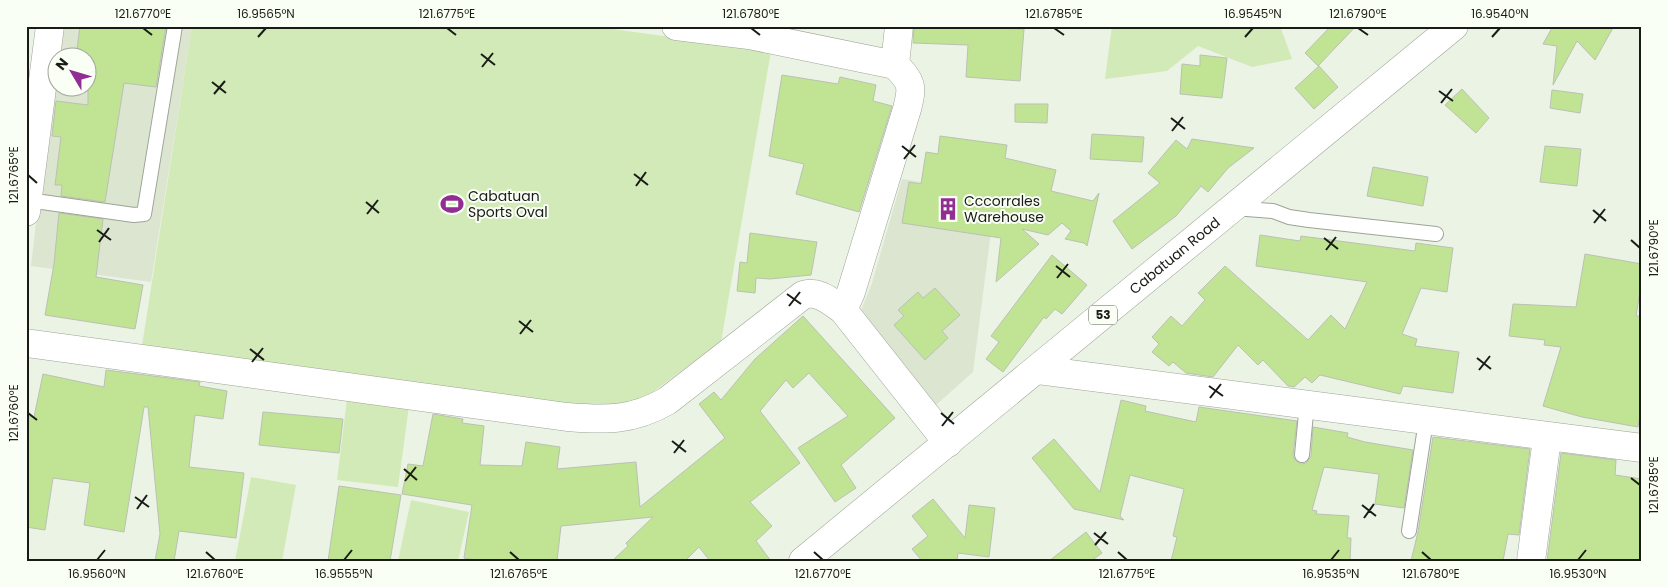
<svg xmlns="http://www.w3.org/2000/svg" width="1668" height="587" font-family="Poppins,sans-serif">
<style>
.built{fill:#dbe5d0;fill-rule:evenodd}
.green{fill:#d2eab7}
.building{fill:#c0e494;stroke:#bac1b3}
.lines{fill:none;stroke-linecap:round;stroke-linejoin:round}
.service-casing{stroke:#9ea497;stroke-width:16}
.minor-casing{stroke:#9ea497;stroke-width:29}
.trunk-casing{stroke:#9ea497;stroke-width:29}
.service{stroke:#fff;stroke-width:14}
.minor{stroke:#fff;stroke-width:28}
.trunk{stroke:#fff;stroke-width:28}
.ticks{fill:none;stroke:#191b16;stroke-width:2}
.labels{text-anchor:middle;stroke-width:4;stroke-linejoin:round;paint-order:stroke}
.shield{fill:#fafff6;stroke:#5c5f59;stroke-width:1}
.shield-label{font-size:12px;font-weight:bold;fill:#191b16}
.poi-label{font-size:14px;fill:#191b16;stroke:#fafff6;text-anchor:start}
.street-label{font-size:14px;fill:#191b16;stroke:#fafff6}
.neatline{fill:none;stroke:#191b16;stroke-width:2}
.ticks-label{font-size:12px;text-anchor:middle;fill:#191b16}
</style>
<rect width="100%" height="100%" fill="#ebf3e4"/>
<!-- built -->
<path class="built" d="M59,26H192L151,282L31,266ZM58,58H88V88H58Z
M902,179L996,193L973,372L936,405L860,313L872,283Z"/>
<!-- green -->
<path class="green" d="M192,26H591L771,51L721,342L646,397L607,408L571,406L141,352Z
M1112,26H1280L1292,59L1252,67L1198,46L1167,71L1105,79Z
M347,399L409,406L398,487L337,480Z
M251,477L296,485L282,561H235Z
M411,500L469,512L458,561H398Z"/>
<!-- building -->
<path class="building" d="M80,26H166L156,87L124,83L105,202L61,196L62,185H55L61,137L52,136L56,101L88,105V58H76Z
M914,26L1024,29L1020,81L966,77L968,45L913,43Z
M1331,26H1356L1318,66L1305,53Z
M1553,26H1614L1595,60L1577,41L1553,85L1557,46L1543,44Z
M1200,55L1227,58L1222,98L1180,94L1182,64L1200,66Z
M1319,66L1338,87L1314,109L1295,88Z
M782,75L838,84L840,77L876,85L873,101L892,106L859,212L796,194L804,164L769,156Z
M1462,89L1489,118L1476,133L1445,105Z
M1552,90L1583,94L1580,113L1550,108Z
M1015,104H1048L1047,123L1015,122Z
M1092,134L1144,137L1142,162L1090,159Z
M940,136L1007,145L1005,158L1056,170L1051,191L1093,201L1099,193L1087,246L1084,243L1065,239L1071,231L1062,223L1048,235L1022,229L1039,244L996,282L1001,238L902,223L909,182L921,184L926,152L938,154Z
M1192,139L1254,148L1228,168L1208,192L1201,186L1176,216L1132,249L1113,221L1160,183L1148,173L1176,140L1187,149Z
M1545,146L1581,149L1577,186L1540,182Z
M1373,167L1428,177L1423,206L1367,196Z
M59,213L103,219L96,277L143,285L135,329L45,315L54,264Z
M750,233L817,242L811,275L770,279L756,278L755,293L737,291L740,262L747,263Z
M1260,235L1300,241L1301,236L1415,251L1416,243L1453,248L1447,292L1421,288L1402,334L1417,339L1415,346L1459,352L1453,393L1403,386L1400,394L1320,375L1312,383L1305,377L1294,387L1288,386L1263,360L1258,365L1238,345L1213,377L1186,373L1173,362L1169,366L1152,352L1159,344L1152,337L1171,316L1182,326L1205,300L1198,293L1225,266L1308,340L1331,315L1345,329L1367,282L1256,266Z
M1585,254L1642,264V279L1636,316H1642V404L1638,427L1582,417L1543,406L1561,347L1544,345L1545,340L1509,336L1513,304L1576,307Z
M1052,255L1087,285L1062,314L1055,309L1046,319L1044,317L1003,372L986,359L999,342L991,336Z
M935,288L960,315L942,331L948,338L925,360L894,325L904,316L898,310L918,292L923,298Z
M803,316L895,418L841,465L856,488L835,502L798,448L848,416L809,373L793,388L786,380L760,411L800,463L750,502L772,526L756,541L771,561H710L699,547L685,561H612L628,546L626,543L653,517L561,526L557,561H480L464,558L472,505L402,494L408,464L423,466L433,414L463,419L462,423L484,426L480,465L522,466L526,442L560,447L557,469L636,462L640,507L725,438L699,404L714,392L721,400L755,359Z
M106,370L200,382L199,386L227,391L223,419L195,415L189,467L244,473L236,538L179,531L174,561H155L160,534L148,407H144L124,532L84,525L90,483L53,478L45,530L26,527V430L29,416L34,417L43,374L104,387Z
M1121,400L1146,406L1145,411L1196,422L1199,407L1297,421L1293,455L1294,459L1301,464L1306,463L1311,456L1313,427L1348,433L1347,437L1365,442L1413,450L1404,508L1375,504L1379,474L1324,467L1312,510L1317,511L1316,514L1349,516L1347,538H1351L1350,561H1171L1177,537L1173,536L1184,489L1130,475L1120,516L1124,520L1074,509L1032,458L1054,439L1100,492Z
M263,412L343,419L339,453L259,445Z
M1433,437L1530,449L1519,535L1508,534L1503,561H1411L1418,532Z
M1561,453L1616,460L1615,475L1642,479V561H1547Z
M339,486L401,495L390,561H328Z
M933,499L965,538L969,505L995,508L989,557L958,553L957,561H922L912,549L928,536L912,516Z
M1086,532L1102,553L1091,561H1049Z"/>
<g class="lines">
<defs>
<path id="service" d="M28,200L134,215L144,214L175,26
M1234,208L1273,211L1289,217L1309,220L1436,234
M1302,455L1307,403
M1409,531L1426,421"/>
<path id="minor" d="M676,26L749,35L895,65C912,82 913,86 907,109L851,292L843,310
M895,65L899,26
M26,212L50,26
M26,343L567,417C606,420 632,421 667,401L803,295C818,290 830,301 843,310L948,443
M1038,370L1642,448
M1531,561L1547,438"/>
<g id="trunk">
<path id="s1" d="M803,561L1454,26"/>
</g>
</defs>
<!-- service casing -->
<use href="#service" class="service-casing"/>
<!-- minor casing -->
<use href="#minor" class="minor-casing"/>
<!-- trunk casing -->
<use href="#trunk" class="trunk-casing"/>
<!-- service -->
<use href="#service" class="service"/>
<!-- minor -->
<use href="#minor" class="minor"/>
<!-- trunk -->
<use href="#trunk" class="trunk"/>
</g>
<!-- ticks -->
<path class="ticks" d="M143,28L152,35M447,28L456,35M751,28L760,35M1054,28L1064,35M1358,28L1368,35M258,37L266,28M1245,37L1253,28M1492,37L1500,28M481,54L495,65M482,67L493,53M212,82L226,93M1439,91L1453,101M214,94L225,81M1441,103L1452,89M1171,118L1185,129M1172,131L1183,117M902,146L916,157M904,159L915,145M634,174L648,185M28,175L37,183M636,186L646,172M366,202L379,213M1593,210L1606,221M367,214L378,200M1594,223L1605,209M97,230L111,240M1324,238L1338,249M1631,240L1640,248M99,242L109,228M1326,250L1336,237M1056,266L1070,277M1057,278L1068,264M787,294L801,304M789,306L800,292M519,321L533,332M520,334L531,320M250,349L264,360M1477,358L1491,369M252,362L263,348M1479,370L1490,356M1209,386L1223,396M1210,398L1221,384M28,413L37,420M941,413L954,424M942,426L953,412M672,441L686,452M674,453L684,440M404,469L417,480M1631,478L1640,485M405,481L416,467M135,497L149,507M1362,505L1376,516M137,509L147,495M1364,518L1374,504M1094,533L1108,544M1095,545L1106,532M206,552L215,560M510,552L519,560M814,552L823,560M1118,552L1127,560M1422,552L1431,560M97,560L105,550M344,560L352,550M1331,560L1339,550M1578,560L1586,550"/>
<!-- icons -->
<defs>
<symbol id="stadium-bare" viewBox="-9 -9 18 18"><path d="M0-5a6.5 5 0 1 0 0 10a6.5 5 0 1 0 0-10ZM-3.5-1.8h7v3.6h-7Z" fill="#922d93" stroke="#fafff6" stroke-width="2.5" paint-order="stroke"/></symbol>
<symbol id="building-bare" viewBox="-9 -9 18 18"><path d="M-4-6H4V6H1V3H-1V6H-4ZM-2.5-4.3h1.7v1.8h-1.7ZM.8-4.3h1.7v1.8H.8ZM-2.5-1h1.7V.8h-1.7ZM.8-1h1.7V.8H.8Z" fill="#922d93" stroke="#fafff6" stroke-width="2.5" paint-order="stroke"/></symbol>
</defs>
<g fill-rule="evenodd">
<use href="#stadium-bare" x="436" y="188" width="32" height="32"/>
<use href="#building-bare" x="932" y="193" width="32" height="32"/>
</g>
<g class="labels">
<!-- shield labels -->
<rect class="shield" x="1089" y="305.5" width="28" height="19" rx="4"/>
<g class="shield-label">
<text x="1103" y="319">53</text>
</g>
<!-- poi labels -->
<g class="poi-label">
<text x="468" y="201">Cabatuan<tspan x="468" dy="16">Sports Oval</tspan></text>
<text x="964" y="206">Cccorrales<tspan x="964" dy="16">Warehouse</tspan></text>
</g>
<!-- street labels -->
<g class="street-label">
<text dy="5" stroke="none"><textPath href="#s1" startOffset="481">Cabatuan Road</textPath></text>
</g>
</g>
<!-- border -->
<rect width="1668" height="587" fill="none" stroke="#fafff6" stroke-width="55"/>
<!-- north arrow -->
<g transform="translate(72 72) rotate(308)"><circle r="24" fill="#fafff6" stroke="#a0a49c"/>
<path d="M0-4L9 19L0 12L-9 19Z" fill="#922d93"/>
<text y="-8" font-size="14" font-weight="bold" text-anchor="middle" fill="#191b16">N</text>
</g>
<rect x="28" y="28" width="1612" height="532" class="neatline"/>
<g class="ticks-label">
<text x="143" y="18">121.6770°E</text>
<text x="266" y="18">16.9565°N</text>
<text x="447" y="18">121.6775°E</text>
<text x="751" y="18">121.6780°E</text>
<text x="1054" y="18">121.6785°E</text>
<text x="1253" y="18">16.9545°N</text>
<text x="1358" y="18">121.6790°E</text>
<text x="1500" y="18">16.9540°N</text>
<text transform="translate(14 175) rotate(-90)" y="4">121.6765°E</text>
<text transform="translate(1654 248) rotate(-90)" y="4">121.6790°E</text>
<text transform="translate(14 413) rotate(-90)" y="4">121.6760°E</text>
<text transform="translate(1654 485) rotate(-90)" y="4">121.6785°E</text>
<text x="97" y="578">16.9560°N</text>
<text x="215" y="578">121.6760°E</text>
<text x="344" y="578">16.9555°N</text>
<text x="519" y="578">121.6765°E</text>
<text x="823" y="578">121.6770°E</text>
<text x="1127" y="578">121.6775°E</text>
<text x="1331" y="578">16.9535°N</text>
<text x="1431" y="578">121.6780°E</text>
<text x="1578" y="578">16.9530°N</text>
</g>
</svg>
